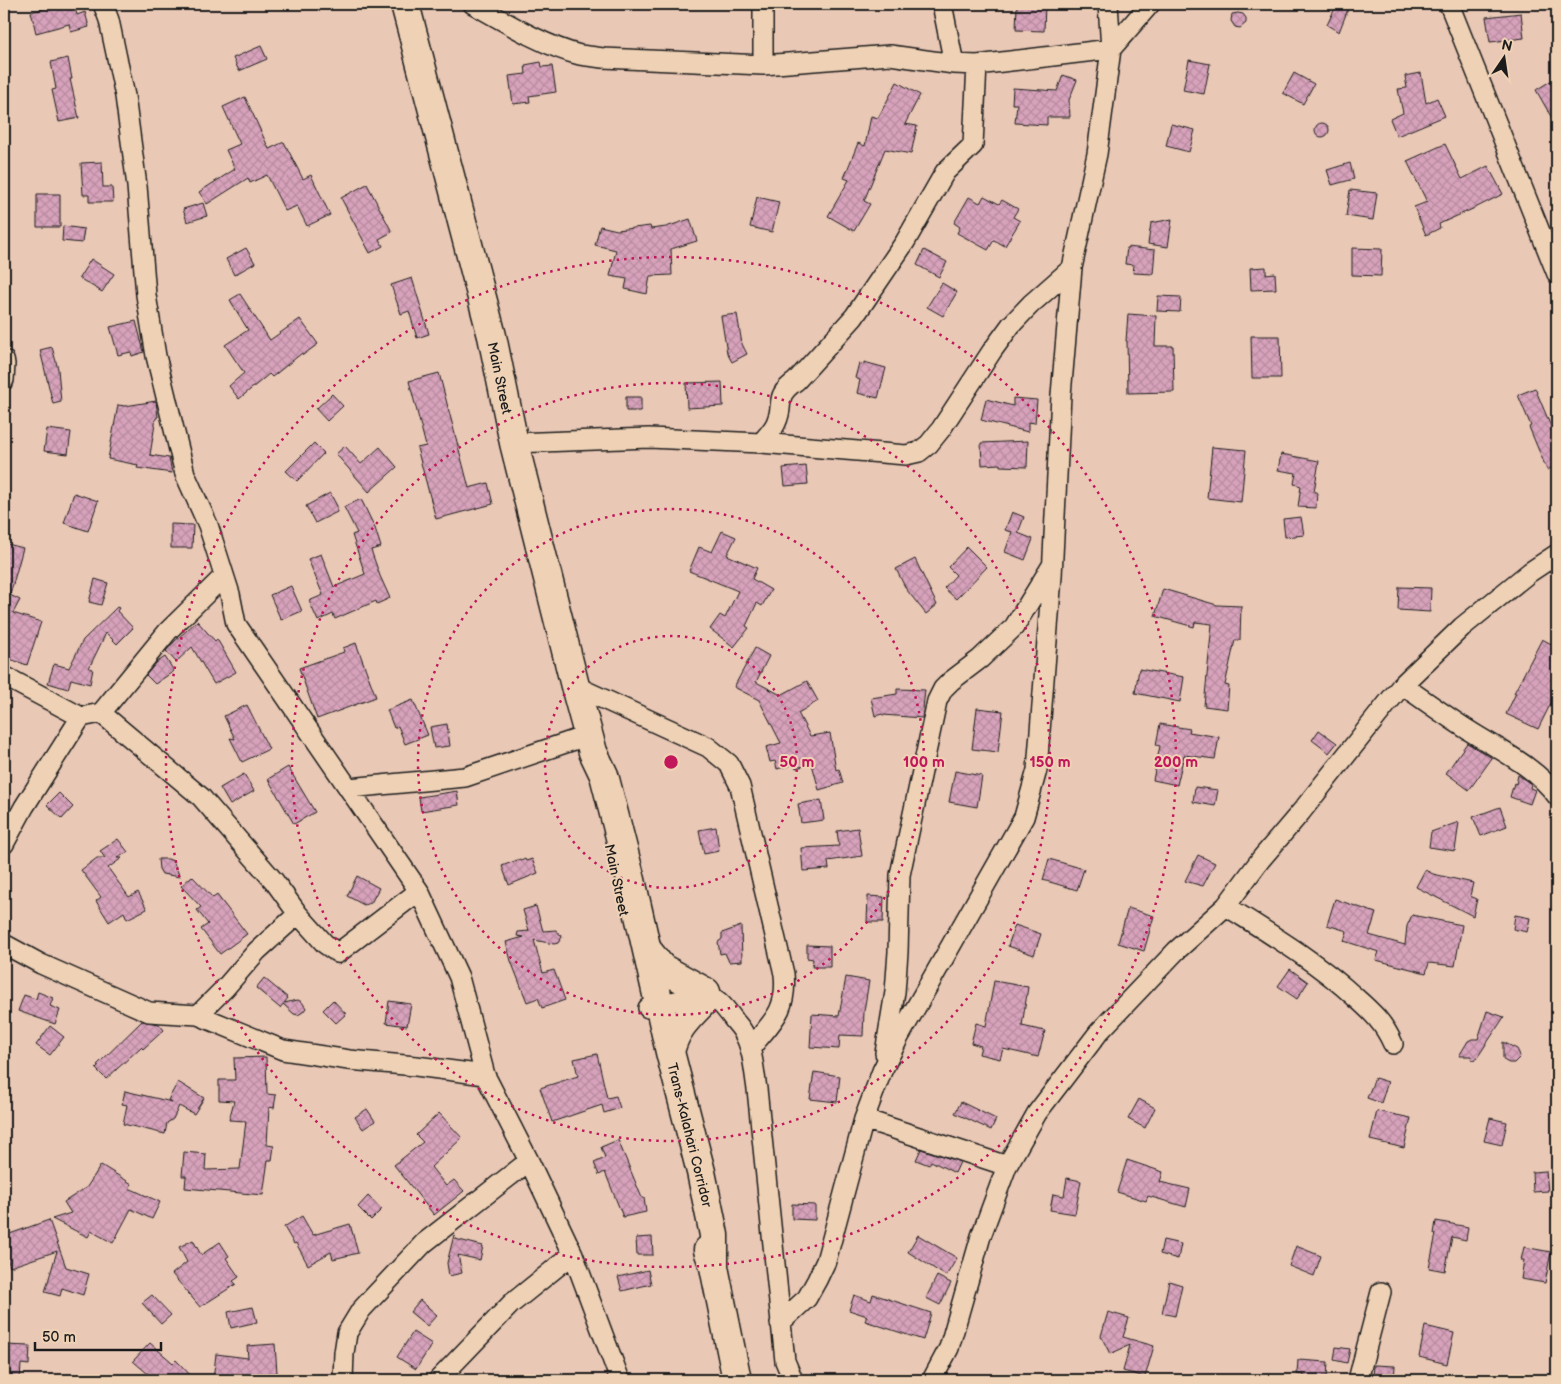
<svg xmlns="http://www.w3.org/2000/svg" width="1561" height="1384" font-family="'Balsamiq Sans',sans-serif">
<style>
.building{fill:url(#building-cross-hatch);stroke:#1c1c1c}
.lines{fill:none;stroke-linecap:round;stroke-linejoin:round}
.street-casing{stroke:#1c1c1c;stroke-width:22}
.highway-casing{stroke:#1c1c1c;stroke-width:31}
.street{stroke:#efd2b5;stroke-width:19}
.highway{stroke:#efd2b5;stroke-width:28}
.ring{fill:none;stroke:#c2185b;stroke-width:2.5;stroke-dasharray:2.5 5}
.labels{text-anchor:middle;stroke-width:4;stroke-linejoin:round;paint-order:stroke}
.street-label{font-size:14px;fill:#1c1c1c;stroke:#efd2b5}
.centre{fill:#c2185b;stroke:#efd2b5;stroke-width:2.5}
.ring-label{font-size:15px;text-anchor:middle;font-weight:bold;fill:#c2185b;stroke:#efd2b5;stroke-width:4;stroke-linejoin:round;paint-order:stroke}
</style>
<defs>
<pattern id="building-cross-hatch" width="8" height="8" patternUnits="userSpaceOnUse" patternTransform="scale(1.25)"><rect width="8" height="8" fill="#d7a2bb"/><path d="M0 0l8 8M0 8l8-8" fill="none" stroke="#b88ba0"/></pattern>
</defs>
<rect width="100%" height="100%" fill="#eac8b6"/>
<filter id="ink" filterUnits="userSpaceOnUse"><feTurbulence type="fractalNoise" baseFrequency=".02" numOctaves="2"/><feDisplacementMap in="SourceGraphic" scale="10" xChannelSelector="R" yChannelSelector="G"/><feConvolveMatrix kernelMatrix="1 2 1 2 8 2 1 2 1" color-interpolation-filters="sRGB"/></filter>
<g filter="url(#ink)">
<!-- building -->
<path class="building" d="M50,4H74L77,15L85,12L89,27L71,32L69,24L36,33L31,12L50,7Z
M1017,4H1045L1044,31L1016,30Z
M1337,4H1350L1339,32L1327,25Z
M1238,13L1243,14L1246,18V23L1240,28L1235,27L1231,21L1232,14Z
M1521,13L1524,38L1490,42L1486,17Z
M261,46L267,59L239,71L233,58Z
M68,58L72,79H70L79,118L59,122L52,90L56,89L51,62Z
M1189,60L1210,64L1204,94L1183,90Z
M541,62L542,67L552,66L556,92L529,96L530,102L513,104L509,76L526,74L525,65Z
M1294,73L1314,84L1303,104L1283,93Z
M1421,73L1426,103L1437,98L1445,116L1397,136L1390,119L1403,113L1398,89L1407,88L1405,76Z
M1063,75L1077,80L1069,100L1070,117H1047V125L1015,123L1017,104H1012L1013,88L1057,91Z
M1557,77V127L1536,90Z
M897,82L920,95L905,124L917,126L911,154L885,149L864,201L870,204L854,231L828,216L849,180L844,178L858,143L865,146L871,116L878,118Z
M245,97L269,149L284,142L303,179L311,175L330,215L307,226L297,206L285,211L267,175L250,183L248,178L207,204L199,192L235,169L226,150L240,144L223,107Z
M1315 130a7 7 0 1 1 14 0a7 7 0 1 1-14 0Z
M1171,124L1195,130L1189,152L1166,146Z
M1445,144L1462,179L1488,166L1503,194L1477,207L1439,224L1440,228L1426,235L1414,207L1427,202L1407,161Z
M102,162L103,187H112L113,202H89V195H83L81,163Z
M1350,163L1354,179L1332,185L1327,170Z
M367,184L392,232L379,239L383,246L370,253L341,198Z
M1350,190L1377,193L1373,220L1346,216Z
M37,194H60V227H37Z
M984,196L999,204L1002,200L1018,209L1013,217L1020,221L1005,246L994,240L988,250L957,233L960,227L954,223L969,197L980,203Z
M757,197L779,202L772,232L750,227Z
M203,203L207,216L187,222L183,209Z
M690,219L697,241L671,249L672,275L650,276L647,294L625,289L627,279L610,276L616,250L595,245L600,226L617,230L650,226L651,229L666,227Z
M1172,219L1168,247L1148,244L1151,223Z
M63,226L84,229L82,243L62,241Z
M1127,247L1155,250L1153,274L1133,273L1134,265L1125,264Z
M246,248L255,263L234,275L226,259Z
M1352,248L1382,249L1381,276L1352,275Z
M924,250L947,262L939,277L917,265Z
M91,259L114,274L102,292L79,278Z
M1266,267V274L1275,273L1276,289L1251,290L1250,268Z
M412,278L429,334L417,338L409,311L401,314L391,285Z
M942,283L957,292L943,316L927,307Z
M240,294L270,340L300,319L318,344L303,355L302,353L272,377L269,374L239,399L229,386L244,373L225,345L248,330L230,300Z
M1158,296L1181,297L1180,312L1157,311Z
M737,314L742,344L747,354L732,362L727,353L721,316Z
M1128,314L1156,316L1155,346H1173L1174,392L1128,393L1127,341H1126Z
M136,321L144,352L132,356L131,352L118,355L110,327Z
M1251,336H1280L1281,378H1252Z
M52,347L58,369L61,402L53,404L40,350Z
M864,362L886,368L878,398L857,393L860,380L855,378L859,363L864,365Z
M439,373L469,488L488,483L493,504L436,519L417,448L426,446L409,381Z
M722,382L723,406L687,408L686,383Z
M1535,388L1557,441V465L1547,470L1529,427L1531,426L1518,395Z
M332,394L343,406L327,421L316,409Z
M626,397H641V411H626Z
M1013,398L1037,400L1035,423L1028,422V432L981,420L986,399L1013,406Z
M156,401L158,417L156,418L150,455L169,458L172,473L137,468L138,465L108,459L118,405L125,406Z
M47,429L71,432L68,454L44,451Z
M1028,441L1027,467L1000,466V464L982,465L981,443Z
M314,443L324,453L297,481L286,471Z
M345,446L361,464L380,447L397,467L369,492L336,454Z
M1212,447L1246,450L1241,502L1207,498Z
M1281,454L1319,461L1314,492H1317L1316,508L1298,507L1301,486L1294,484L1296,473L1278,470Z
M806,466L808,484L785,486L783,468Z
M74,493L98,501L88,531L64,523Z
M330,493L337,506V512L315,523L306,506Z
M361,499L375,528L381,547L371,550L380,576L390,598L377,604L376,601L335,619L333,614L318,621L309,601L323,595L308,559L321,554L334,587L365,574L352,535L357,533L344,507Z
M1012,512L1024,517L1018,533L1033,539L1025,560L1005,552L1012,532L1005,530Z
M1301,517L1304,535L1285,537L1283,519Z
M171,524L193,525L192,548H171Z
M722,531L736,537L727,555L757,568L752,579L771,590L762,606L757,603L746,626L749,628L734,647L710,629L720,615L725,618L738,591L689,571L699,547L712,552Z
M4,543L23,548L10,595L20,600L13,613L41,622L27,665L4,657Z
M967,547L987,567L956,599L944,588L956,575L948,567Z
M915,559L937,605L926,614L906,589L896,569Z
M95,579L108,583L101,605L89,602Z
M291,586L302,611L281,620L270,595Z
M1399,587L1431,588L1430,612L1398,610Z
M1163,589L1217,605L1241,606L1240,640H1235L1225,685L1229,686L1227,709L1204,706L1212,624L1195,622L1194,627L1155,616Z
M117,607L119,608L117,611L133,628L117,644L106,633L89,668L93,669L90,684L71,679L68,689L48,683L54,664L69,668L83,640Z
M197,621L215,641L217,639L236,672L214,684L192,647L176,662L166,651L175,641Z
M1542,639L1557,647V708L1551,703L1538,729L1506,714L1516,693H1514Z
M356,643L376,697L317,719L299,668L344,652L343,648Z
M755,648L769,656L756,682L781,695L807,681L818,701L798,713L810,736L830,733L836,770L839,769L843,783L819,790L812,764L796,768L795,764L777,769L775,761L770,762L766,747L781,743L759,700L734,687Z
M165,657L174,671L155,684L146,675L156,663Z
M1139,669L1184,677L1180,702L1135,693Z
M897,689L925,690L922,718L883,715L882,714L875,716L871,698L897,694Z
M413,700L428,735L405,744L398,726L394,728L387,710Z
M247,705L269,749L242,762L230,738L235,739L224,716Z
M977,708L1003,711L998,752L972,749Z
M447,724L450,746L434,748L430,727Z
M1160,724L1190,729L1189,732L1219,737L1215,759L1184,755L1177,785L1153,780L1160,746L1156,745Z
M1319,730L1337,743L1329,753L1312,740Z
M1467,743L1492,758L1469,790L1446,773Z
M288,767L315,812L294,824L268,779Z
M955,771L982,776L977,807L949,802Z
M244,774L254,791L230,805L220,788Z
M1518,775L1531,784L1530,788L1535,790L1530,804L1510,797L1514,783L1516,784Z
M1195,787L1218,790L1215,806L1193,802Z
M457,791L459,805L421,811L419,797Z
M59,793L73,807L62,819L47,805Z
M821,800L824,820L801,823L798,804Z
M1500,807L1507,826L1481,836L1473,817Z
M1459,822L1455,851L1429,847L1431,832Z
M716,827L719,851L704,854L699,830Z
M858,828L862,856L828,861L829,869L803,871L801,848L839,846L837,831Z
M118,839L128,852L117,858H122L108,868L129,897L138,892L147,909L127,919L124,912L109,922L96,901L101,897L81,870L97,858H105L100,851Z
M1198,855L1215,863L1203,886L1185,881Z
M158,859H168L173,861L180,877L162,874L159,869Z
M520,859L521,861L525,859L526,861L532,859L538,873L509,885L502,866Z
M1049,859L1084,869L1077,890L1043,880Z
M1425,870L1433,874L1473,883L1470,896L1477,899L1473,916L1416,887Z
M192,876L213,898L217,895L247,934L220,954L201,929L208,924L197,910L201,907L181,886Z
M357,876L379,888L371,903L364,905L347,896Z
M868,896L884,897L883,922H867Z
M1335,899L1376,913L1369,935L1405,945L1407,926L1412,915L1462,925L1455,966L1429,963L1426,973L1376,960L1379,952L1344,941L1347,931L1327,925Z
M536,906L543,931L556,930L562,937L558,943L554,944L534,940L543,973L554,970L565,1000L542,1008L538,998L527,1002L511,961L506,942L524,937L517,936L518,932L529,931L523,910Z
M1128,908L1154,916L1144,951L1118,943Z
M1515,915L1530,918L1527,932L1513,929Z
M1015,925L1041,934L1034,955L1008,946Z
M741,926L742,961L729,962L725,953L720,954L718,942L722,939V933Z
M807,945L830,946V967H812L813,959L807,958Z
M1290,969L1308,982L1297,999L1278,986Z
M846,977L869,981L864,1011L863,1036L840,1035L839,1049L810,1047L812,1014L839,1016Z
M264,978L288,998L284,1003L298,1000L302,1002L306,1008L303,1012L298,1015L294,1014L283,1004L280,1008L256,988Z
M994,981L1028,987L1022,1026L1045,1031L1038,1057L1003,1049L1000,1059L979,1054L981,1046L971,1043L976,1023L986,1026Z
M38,992L53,998L50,1006L60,1010L55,1024L18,1011L24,995L36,999Z
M333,1000L346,1014L336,1023L323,1010Z
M389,1001L411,1004L407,1026L386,1023Z
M1487,1011L1504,1017L1475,1061L1471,1059L1472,1056H1459L1468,1041L1472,1039H1478Z
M142,1021L159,1024L164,1030L143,1049L141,1047L106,1079L96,1069L99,1066L97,1065Z
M50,1026L64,1037L50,1055L36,1045Z
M1503,1042L1517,1049L1519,1053L1520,1057L1514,1063H1509L1505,1061L1503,1058Z
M597,1054L607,1098L616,1096L620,1108L604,1113L602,1105L552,1122L540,1088L578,1076L574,1059Z
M266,1057L267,1094L276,1095L274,1108L269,1107L267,1145L274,1146L272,1160H268L263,1195L185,1188L186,1176H182L184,1152L206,1154L205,1170L240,1169L246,1121L229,1120L234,1101L219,1100V1080H235L234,1058Z
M814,1072L840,1076L837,1102L810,1099Z
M1375,1078L1388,1082L1381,1103L1367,1098Z
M178,1082L204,1098L194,1114L179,1106L173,1119L167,1123L165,1134L123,1124L127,1105L122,1104L125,1091L172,1102L168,1100Z
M1139,1099L1155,1108L1145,1128L1128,1119Z
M961,1102L996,1119L991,1130L955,1113Z
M367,1109L375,1121L363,1129L355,1117Z
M1377,1111L1411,1118L1404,1148L1370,1140Z
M439,1113L462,1138L431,1167L446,1186L454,1180L464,1191L434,1215L394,1165L423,1142L416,1135Z
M1490,1118L1507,1122L1502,1145L1484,1141Z
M618,1140L642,1198H644L646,1212L623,1217L605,1172L599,1175L594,1163L605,1158L601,1147Z
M921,1149L960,1162L955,1173L931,1161L929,1165L916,1160Z
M1127,1160L1163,1172L1160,1182L1190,1189L1186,1207L1148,1196L1146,1201L1117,1192Z
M101,1165L132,1184L129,1188L160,1202L152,1219L131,1209L113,1243L91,1231L88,1237L52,1219L71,1213L64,1202L87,1187Z
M1546,1171L1548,1191L1533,1192L1532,1172Z
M1067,1178L1081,1181L1075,1214L1050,1210L1053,1194L1064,1196Z
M368,1196L382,1209L371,1220L358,1207Z
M792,1204L815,1205V1220L792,1219Z
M302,1216L313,1235L350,1224L358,1253L333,1259L331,1252L308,1265L296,1243L294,1244L284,1227Z
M49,1220L66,1267L89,1274L83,1295L62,1288L60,1296L45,1292L57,1251L10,1267L4,1248V1236Z
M1436,1221L1468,1227L1466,1240L1452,1237L1445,1271L1429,1268L1436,1234H1434Z
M454,1235L455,1239L483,1246L480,1260L458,1255L462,1273L449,1276L447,1263Z
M918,1235L957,1258L946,1276L908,1252Z
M652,1237L653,1255H637L636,1238Z
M193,1240L201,1255L220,1242L229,1256L226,1258L239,1277L233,1281L236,1284L200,1307L172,1274L187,1262L179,1247Z
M1163,1240L1181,1244L1178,1259L1160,1254Z
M1296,1246L1321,1256L1314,1276L1289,1266Z
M1524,1247L1551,1252L1545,1283L1521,1279L1524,1260H1521Z
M648,1270L651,1284L622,1291L618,1277Z
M937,1276L951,1283L940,1305L926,1298Z
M1169,1281L1182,1285L1175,1316L1162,1313Z
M873,1294L931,1313L923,1340L865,1321L867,1316L849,1310L854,1295L871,1301Z
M152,1295L171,1315L161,1324L142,1303Z
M420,1300L437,1315L427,1326L410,1312Z
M253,1307L257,1322L231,1328L228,1312Z
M1108,1312L1129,1318L1123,1337L1154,1346L1145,1377L1123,1371L1130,1345L1110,1354L1101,1336Z
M1425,1326L1454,1333L1447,1364L1419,1357Z
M413,1332L432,1344L416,1369L397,1357Z
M150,1343L173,1363L176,1360L195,1380H155L133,1361Z
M275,1344L277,1373L239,1375L238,1380H213L216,1354L248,1358L247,1346Z
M4,1345L30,1346L29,1365L21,1364L20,1379H4Z
M1336,1347L1350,1349L1347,1363L1334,1360Z
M1298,1360L1328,1362L1327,1377L1322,1376L1321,1380H1304V1375L1297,1374Z
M1374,1365L1395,1366L1394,1379L1373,1378Z"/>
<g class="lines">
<defs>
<path id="street" d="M103,4L109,20L125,96L137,186L146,295L156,356L185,474L208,525L230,594L236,624L419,891L459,977L485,1075
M473,4C503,21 546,47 580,55C588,56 596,57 603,58L763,65L890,55L954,64L977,65L1111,49L1150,4
M942,4L954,64
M1449,4L1557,274
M763,65V4
M4,360L5,364L4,380
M514,443L649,438L761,443L906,455L919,452L929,444L941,429L992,351L1011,325L1031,304L1072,268
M761,443C766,437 773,430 776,423C786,402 772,398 796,381L854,317L905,242L945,172L973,145L977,65
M4,676L81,717
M1402,685C1424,700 1446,716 1468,730C1499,750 1535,766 1557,796
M575,686L708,747L729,764L740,786L784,974C788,1012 771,1022 750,1049
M101,713L201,797L274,881L298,914L325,944L338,953L419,891
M349,788L465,777L589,735
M4,844L24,807L81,717L101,713L168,631L224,576
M1226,906C1270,934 1316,961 1355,997C1372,1012 1384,1023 1393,1044
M4,944L41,964L149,1012L198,1015L283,1050L349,1060L416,1066L485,1075L529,1161L573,1254L620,1380
M698,990C715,995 724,1006 734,1020C737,1024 741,1028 743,1032C753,1048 754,1071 757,1089L785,1361L793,1380
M648,1008C669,1002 689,996 712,1000
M198,1015L225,988L257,951L298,914
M885,1053L895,992L898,952L900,875L937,701L943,689L951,681L980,659L1014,627L1051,567
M864,1119L1007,1166
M780,1323L807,1298L817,1280L826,1261L864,1119L882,1071L899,1037L1024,817L1037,770L1052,576L1061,395L1072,268L1097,154L1111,49L1108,4
M343,1380L344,1353L347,1333L361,1310L424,1243L529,1161
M438,1380L511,1304L573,1254
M932,1380L949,1348L981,1236L1007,1166L1037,1113L1099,1032L1176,951L1226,906L1261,859L1301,812L1402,685L1462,627L1530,572L1557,554
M1358,1380L1381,1292"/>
<path id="highway" d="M405,4L492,336L514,443L575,686L593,752L604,775L631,880L670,1052L701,1172L714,1235V1267
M649,952L662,968L706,992
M670,1052C676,1027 689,1017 706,999
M708,1250L714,1267L737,1380"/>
</defs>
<!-- street casing -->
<use href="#street" class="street-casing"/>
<!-- highway casing -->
<use href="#highway" class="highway-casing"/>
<!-- street -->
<use href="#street" class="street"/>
<!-- highway -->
<use href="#highway" class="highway"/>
</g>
</g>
<!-- distance rings -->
<g class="ring">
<circle cx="671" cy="762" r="126"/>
<circle cx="671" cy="762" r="253"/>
<circle cx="671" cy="762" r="379"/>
<circle cx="671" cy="762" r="505"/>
</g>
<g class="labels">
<!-- street labels -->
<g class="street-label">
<text transform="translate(500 378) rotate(78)" y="5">Main Street</text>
<text transform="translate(617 880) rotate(78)" y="5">Main Street</text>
<text transform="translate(690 1135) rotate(76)" y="5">Trans-Kalahari Corridor</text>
</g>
</g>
<circle cx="671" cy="762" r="8" class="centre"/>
<g class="ring-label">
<text x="797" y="767">50 m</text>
<text x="924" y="767">100 m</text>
<text x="1050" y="767">150 m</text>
<text x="1176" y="767">200 m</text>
</g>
<!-- margin -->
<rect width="1561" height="1384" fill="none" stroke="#efd2b5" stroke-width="20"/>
<rect x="10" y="10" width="1541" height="1364" fill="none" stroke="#1c1c1c" stroke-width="2" filter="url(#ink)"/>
<!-- north arrow -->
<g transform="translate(1504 58) rotate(13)" stroke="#efd2b5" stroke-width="4" paint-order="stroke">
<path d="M0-4L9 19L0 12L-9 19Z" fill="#1c1c1c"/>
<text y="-8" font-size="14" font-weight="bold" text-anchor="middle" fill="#1c1c1c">N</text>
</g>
<!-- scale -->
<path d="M35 1342v8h126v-8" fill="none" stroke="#1c1c1c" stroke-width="2.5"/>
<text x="42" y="1342" font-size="15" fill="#1c1c1c" stroke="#efd2b5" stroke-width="4" paint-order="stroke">50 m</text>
</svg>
